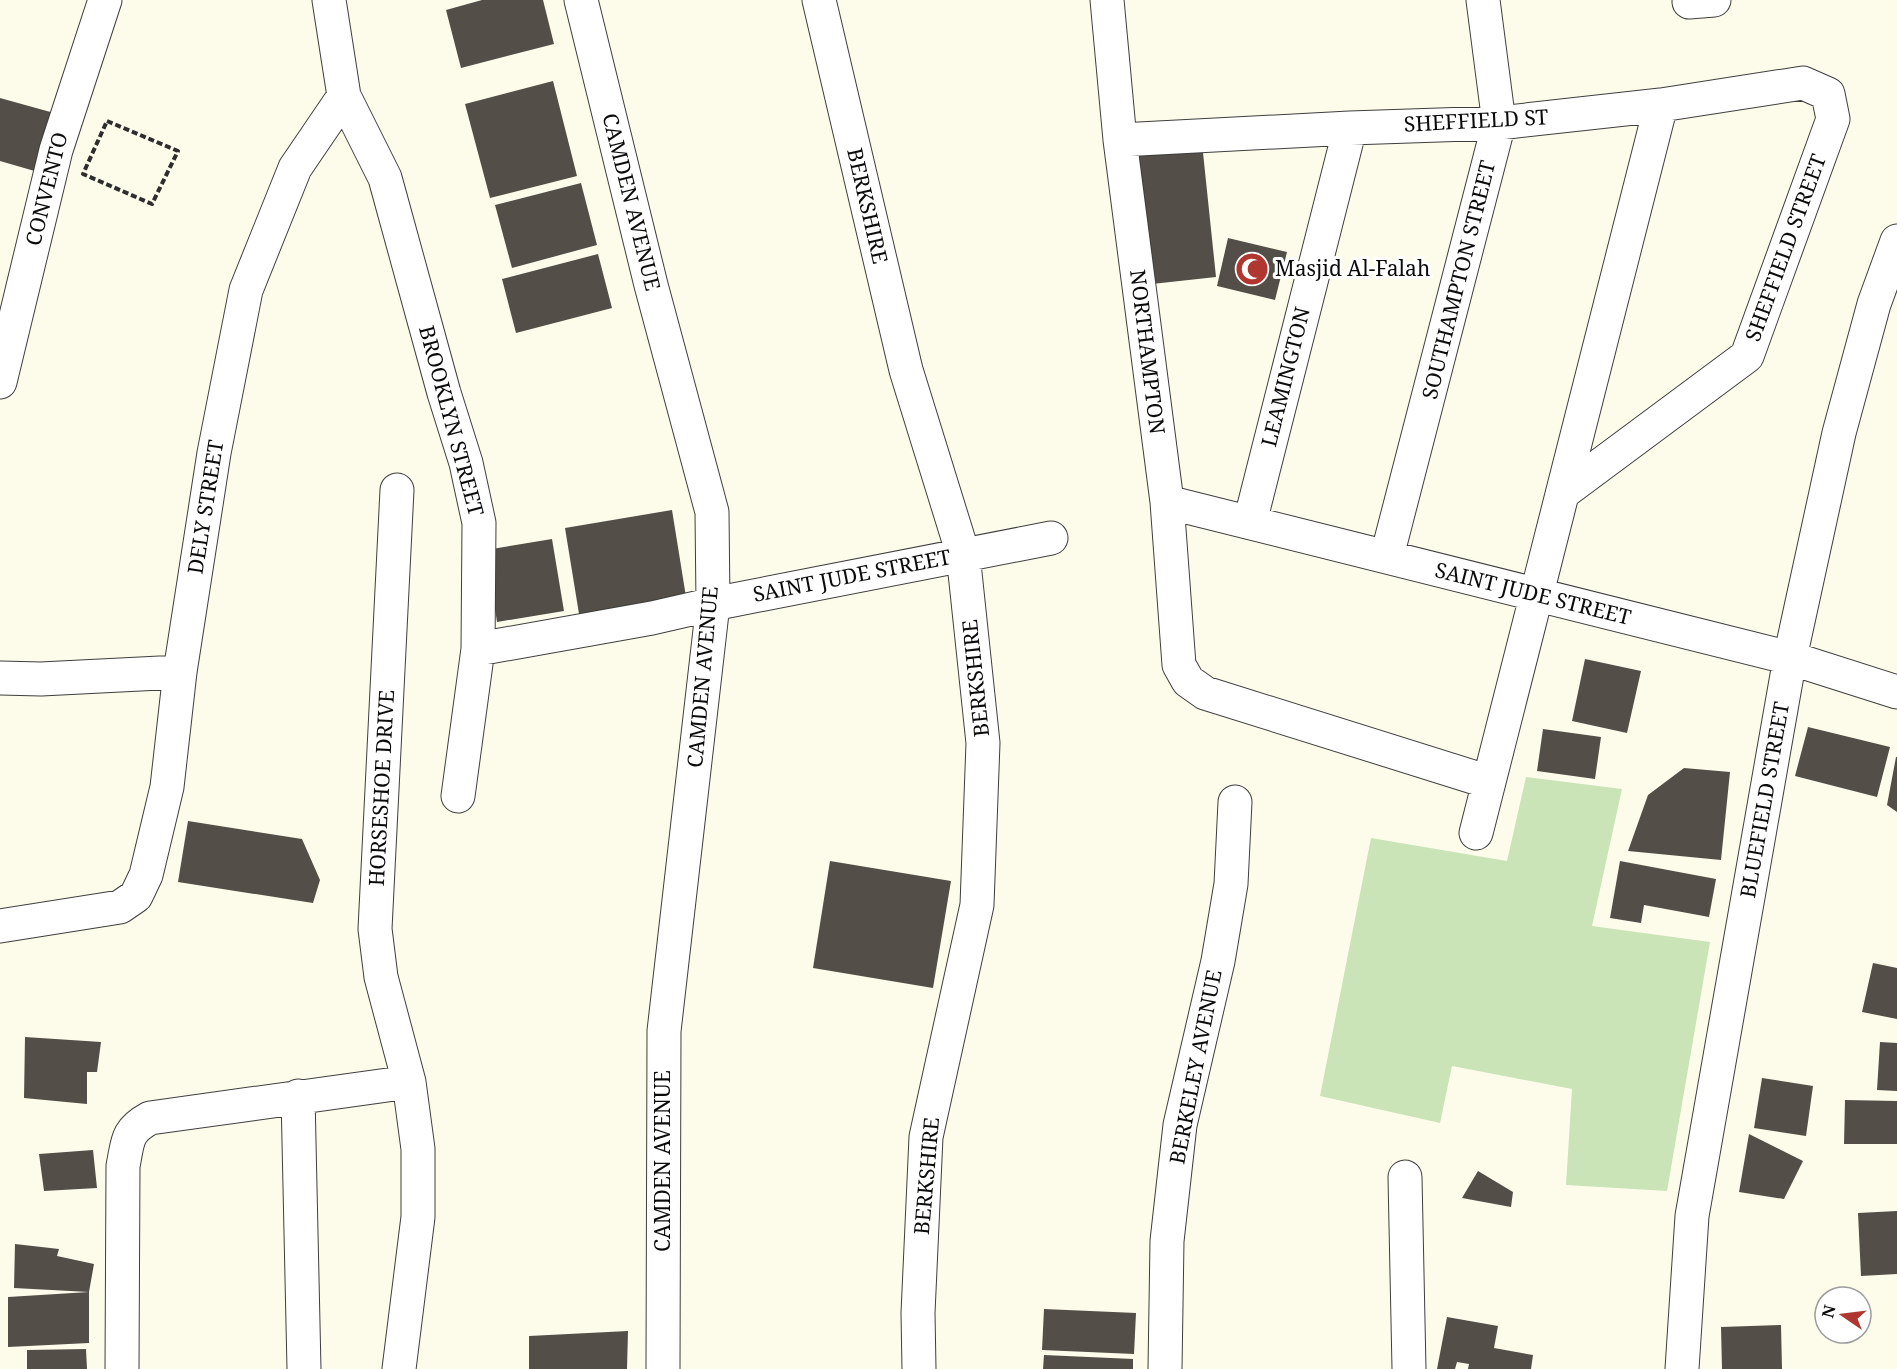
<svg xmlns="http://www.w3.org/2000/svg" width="1897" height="1369" font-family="'Noto Serif',serif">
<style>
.green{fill:#cae4b8}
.building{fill:#534e48}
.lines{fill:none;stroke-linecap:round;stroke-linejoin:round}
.minor-casing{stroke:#3e3e3e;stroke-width:35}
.path{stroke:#2d2d2d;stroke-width:4;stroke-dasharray:6 3;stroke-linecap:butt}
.minor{stroke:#fff;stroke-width:33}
.labels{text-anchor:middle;stroke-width:6;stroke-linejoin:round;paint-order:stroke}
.street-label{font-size:21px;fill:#0b0b0b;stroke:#fff}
.poi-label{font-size:21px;fill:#0b0b0b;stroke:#fff;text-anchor:start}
</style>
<rect width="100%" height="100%" fill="#fdfceb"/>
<!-- green -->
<path class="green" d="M1526,777L1622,789L1592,926L1710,942L1667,1191L1566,1185L1572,1089L1452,1066L1440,1123L1320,1096L1371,838L1507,861Z"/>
<!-- building -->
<path class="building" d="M482,0H543L554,44L461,68L446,10Z
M553,81L577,176L490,198L465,104Z
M0,98L54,113L38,172L0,161Z
M1202,143L1216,277L1152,284L1138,150Z
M581,183L597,245L512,268L495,205Z
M1228,238L1287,252L1275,300L1217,286Z
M598,254L612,308L516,333L502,279Z
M672,510L687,603L580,620L565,528Z
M552,539L564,611L497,622L486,550Z
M1585,659L1641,671L1627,733L1572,721Z
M1808,727L1890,747L1877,797L1795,776Z
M1543,729L1601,737L1595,779L1537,771Z
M1896,757H1897V812L1887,805Z
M1684,768L1730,772L1721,860L1628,851L1648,795Z
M188,821L302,839L320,880L313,903L178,882Z
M830,861L951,881L933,988L813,968Z
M1620,861L1716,879L1709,917L1644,905L1641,923L1610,918Z
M1873,963L1897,968V1019L1862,1012Z
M25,1037L101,1042L97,1072H87V1104L24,1098Z
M1880,1042L1897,1043V1091L1877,1090Z
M1762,1078L1813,1086L1806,1136L1754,1128Z
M1845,1100L1897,1101V1144H1844Z
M1749,1134L1803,1161L1784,1199L1739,1192Z
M93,1150L97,1188L44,1191L39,1154Z
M1478,1171L1513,1192L1511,1207L1462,1198Z
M1897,1211V1274L1861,1276L1858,1213Z
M15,1244L59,1249L57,1256L94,1264L89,1292L14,1288Z
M89,1292V1343L8,1347V1297Z
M1044,1309L1136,1313L1134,1354L1042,1350Z
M1447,1317L1498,1326L1494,1348L1533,1355L1531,1369H1468L1469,1364L1457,1362L1455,1369H1437Z
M1781,1325L1782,1369H1722L1721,1327Z
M628,1331L627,1369H529V1336Z
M86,1349L87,1369H27V1350Z
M1044,1355L1133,1359V1369H1043Z"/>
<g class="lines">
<defs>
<path id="minor" d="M329,0L344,96L385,178L444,393L466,463L479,523L478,649L458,796
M581,0L651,285L712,512L713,604L664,1031L663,1369
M819,0L906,370L963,554L983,743L977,905L926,1137L918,1313L919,1369
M1107,0L1120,140L1167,502L1179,665L1188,681L1205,693L1489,782
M1689,2L1714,0
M1120,140L1350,128L1499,123L1661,105L1803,83L1828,94L1833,119L1747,356L1564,492
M0,382L56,150L105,0
M397,490L375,929L381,977L409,1082L418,1149V1217L399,1369
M1167,502L1790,658L1897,692
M1250,522L1350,128
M1387,556L1499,123L1483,0
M478,649L652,618L713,604L1051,538
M0,678L41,679L180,672
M1476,833L1661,105
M0,926L120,907L136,896L146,875L167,787L180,672L214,453L246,290L295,168L344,96
M298,1096L304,1369
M1405,1177L1409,1369
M122,1369L123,1166C128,1141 126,1131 150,1118L409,1082
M1165,1369L1167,1241L1180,1125L1218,961L1231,884L1235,802
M1682,1369L1692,1216L1790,658L1839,433L1874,304L1897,241"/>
</defs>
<!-- minor casing -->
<use href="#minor" class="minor-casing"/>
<!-- path -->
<path class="path" d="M107,121L178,151L152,204L83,174Z"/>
<!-- minor -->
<use href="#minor" class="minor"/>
</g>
<!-- icons -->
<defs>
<symbol id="mosque-disc" viewBox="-11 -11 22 22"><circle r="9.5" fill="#af372f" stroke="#fff"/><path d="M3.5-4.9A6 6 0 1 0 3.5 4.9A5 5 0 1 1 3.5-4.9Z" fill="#fff"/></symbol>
</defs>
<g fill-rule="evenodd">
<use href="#mosque-disc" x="1233" y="250" width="38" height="38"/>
</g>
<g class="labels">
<!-- street labels -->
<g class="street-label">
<text transform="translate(1476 121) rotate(-3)" y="7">SHEFFIELD ST</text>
<text transform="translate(47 189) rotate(-76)" y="7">CONVENTO</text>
<text transform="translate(631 202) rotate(76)" y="7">CAMDEN AVENUE</text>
<text transform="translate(867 206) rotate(77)" y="7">BERKSHIRE</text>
<text transform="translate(1786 248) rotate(-70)" y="7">SHEFFIELD STREET</text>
<text transform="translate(1459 280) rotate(-76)" y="7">SOUTHAMPTON STREET</text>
<text transform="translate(1147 352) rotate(83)" y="7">NORTHAMPTON</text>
<text transform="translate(1286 377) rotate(-76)" y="7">LEAMINGTON</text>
<text transform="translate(451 421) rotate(75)" y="7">BROOKLYN STREET</text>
<text transform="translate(206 507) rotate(-81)" y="7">DELY STREET</text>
<text transform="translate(852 576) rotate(-11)" y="7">SAINT JUDE STREET</text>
<text transform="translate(1533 594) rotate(14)" y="7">SAINT JUDE STREET</text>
<text transform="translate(703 677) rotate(-85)" y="7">CAMDEN AVENUE</text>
<text transform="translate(976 678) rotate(-96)" y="7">BERKSHIRE</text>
<text transform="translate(382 788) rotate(-87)" y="7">HORSESHOE DRIVE</text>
<text transform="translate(1765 800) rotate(-80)" y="7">BLUEFIELD STREET</text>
<text transform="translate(1196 1067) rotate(-79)" y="7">BERKELEY AVENUE</text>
<text transform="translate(663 1161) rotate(-90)" y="7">CAMDEN AVENUE</text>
<text transform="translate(927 1176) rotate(-85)" y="7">BERKSHIRE</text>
</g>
<!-- poi labels -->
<g class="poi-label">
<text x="1275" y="276">Masjid Al-Falah</text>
</g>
</g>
<!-- north arrow -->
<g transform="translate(1843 1315) rotate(284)"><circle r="28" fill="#ffffff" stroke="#9d9d9d" stroke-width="1.5"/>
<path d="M0-4.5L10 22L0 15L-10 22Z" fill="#af372f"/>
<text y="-9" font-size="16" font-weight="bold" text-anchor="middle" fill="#0b0b0b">N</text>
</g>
</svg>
